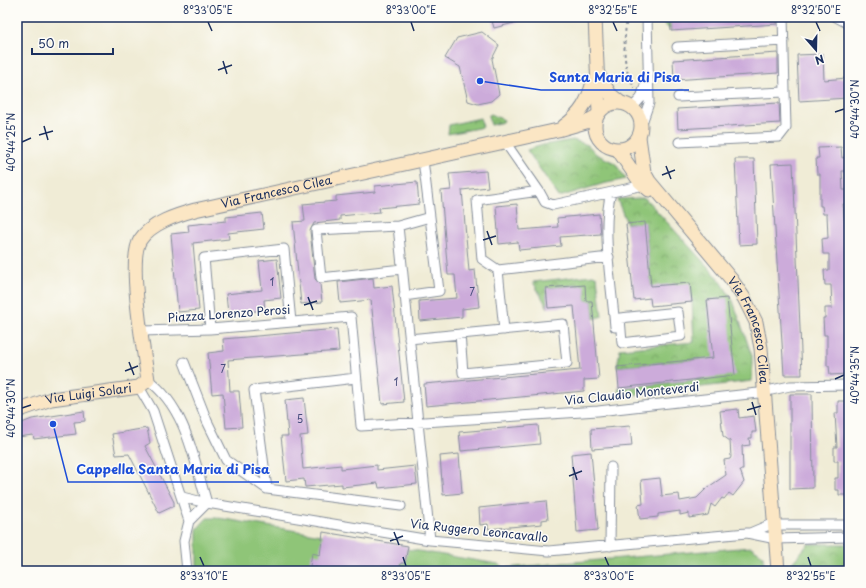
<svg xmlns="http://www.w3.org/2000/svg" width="866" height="588" font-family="'Playpen Sans',sans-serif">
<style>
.park{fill:url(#park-crowns);stroke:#557a6b}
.pitch{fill:#8fc578;stroke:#557a6b}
.building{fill:#ccabda}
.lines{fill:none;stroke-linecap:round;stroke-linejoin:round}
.street-casing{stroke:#868e9a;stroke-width:11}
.secondary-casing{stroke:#868e9a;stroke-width:15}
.path{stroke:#868e9a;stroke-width:2;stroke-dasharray:3 3;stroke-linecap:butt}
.street{stroke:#fff;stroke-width:9}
.secondary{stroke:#fbe6c4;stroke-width:13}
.ticks{fill:none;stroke:#1b2f5e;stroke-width:1.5}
.labels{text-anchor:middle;stroke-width:3;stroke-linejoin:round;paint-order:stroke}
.number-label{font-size:10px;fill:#474e7d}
.street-label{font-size:12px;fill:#1b2f5e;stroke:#fdfcf7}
.leader{fill:none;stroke:#1d4ed8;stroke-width:1.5}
.callout-dot{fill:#1d4ed8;stroke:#fdfcf7;stroke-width:1.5}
.callout-label{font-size:13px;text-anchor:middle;font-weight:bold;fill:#1d4ed8;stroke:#fdfcf7;stroke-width:3;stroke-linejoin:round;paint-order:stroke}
.neatline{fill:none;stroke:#1b2f5e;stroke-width:1.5}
.ticks-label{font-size:10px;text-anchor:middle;fill:#1b2f5e}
</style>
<defs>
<pattern id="park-crowns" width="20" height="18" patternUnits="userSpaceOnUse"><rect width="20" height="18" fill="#8fc578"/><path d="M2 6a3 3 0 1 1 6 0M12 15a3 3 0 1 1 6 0" fill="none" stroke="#74a066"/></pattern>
</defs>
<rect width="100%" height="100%" fill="#fdfcf7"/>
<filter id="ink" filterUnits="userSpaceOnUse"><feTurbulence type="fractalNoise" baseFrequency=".025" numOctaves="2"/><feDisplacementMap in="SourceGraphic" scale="8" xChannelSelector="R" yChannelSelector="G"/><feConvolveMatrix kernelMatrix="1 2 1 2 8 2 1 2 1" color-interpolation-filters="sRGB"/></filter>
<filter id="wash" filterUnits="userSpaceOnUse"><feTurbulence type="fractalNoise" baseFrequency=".012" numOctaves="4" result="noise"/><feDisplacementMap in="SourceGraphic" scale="16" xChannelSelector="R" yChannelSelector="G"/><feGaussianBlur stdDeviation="0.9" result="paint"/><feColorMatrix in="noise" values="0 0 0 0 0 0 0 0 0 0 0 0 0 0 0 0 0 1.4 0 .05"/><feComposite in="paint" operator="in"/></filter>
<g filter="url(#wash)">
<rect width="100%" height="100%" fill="#f0ecd6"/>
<!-- park -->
<path class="park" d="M658,17H670L671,31Z
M491,114L504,120L503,122L491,125L488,116Z
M480,118L483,127L448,134L449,125Z
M573,140L588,145L596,154L615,163L626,179L602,184L559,197L527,150L543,145Z
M645,198L720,280L733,301L752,356V381L618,397L619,388L702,379L700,359L617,367L620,349L694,342L692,302L651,286L645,223L627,224L617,199Z
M593,275L597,277L602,316L594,319L592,301H586L584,285L546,288L548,308L533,282Z
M808,544H849V571H792V563Z"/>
<!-- pitch -->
<path class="pitch" d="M207,518H218L498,564L505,568L751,547L763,555L765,571H197V529Z"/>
<g id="blocks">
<!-- building -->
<path class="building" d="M491,17H525L526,20L494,28Z
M670,17H777V24L671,31Z
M482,32L499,45L492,59L499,94L491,101L478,104L468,101L460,67L445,58L457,38Z
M778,53V73L674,80L673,60Z
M823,54L824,80L847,78L848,98L799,101L797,55Z
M779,103L780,123L678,129L677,109Z
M841,147L842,158L847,157L848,171H842L843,190H849V204H843L845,227H849V374L830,375L829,366H827V335H824L823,318H825V308H832L831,285H825L824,270H829V254H823L822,239L828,238L827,214H823L822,206H820V174H817L816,158H819L818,148Z
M735,159H754L757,244L739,245Z
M793,163L802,375H784L771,164Z
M486,171L488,187L462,190L469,271L475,270L479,307L462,309V317L420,321L419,301L457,298L455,275H448L441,191L451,190L449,174Z
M417,182L419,204L379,208L380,212L340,216V220L314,223L310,231L315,279L320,284L322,302L301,304L293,222L305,221L303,204L336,201V196L375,192V186Z
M517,204L519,230L558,227L557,218L599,214L601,234L560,237L561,246L519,250L518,242L499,244L496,206Z
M262,213L264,229L228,233L229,239L193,243L199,310L178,312L171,234L189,232L188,225L226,221V217Z
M645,222L651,286L690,283L692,302L651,306L650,298L634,300L626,224Z
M277,259L281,298L264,300L265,310L228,314L226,294L262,290L259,261Z
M373,278L374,288L392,286L404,402L382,404L371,300L340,303L338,282Z
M585,285L586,301H592L599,379L584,380V391L426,406L424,384L580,370L574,306L548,308L546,288Z
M727,298L735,375L619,388L617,367L713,358L707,300Z
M337,329L339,351L228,360L230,391H239L242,427L226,428L223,393L212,394L208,353L224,351L223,339Z
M790,394H812L813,488L790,489Z
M304,398L308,435L300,436L303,469L341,465V469L377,465V470L415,466L417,484L379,488L378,483L342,487V484L305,487L304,479L286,481L281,436H288L285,400Z
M838,401H849V495H839V490H835V478H838V461H834V447H837L835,413H838Z
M738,409L739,418L754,416L756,432H752V438H749L750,445L742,446L743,470H740L744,482L733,496L729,493L724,499L722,498L715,507L711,504L708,515L689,518V513L680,515V511L658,514V517L640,519L638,505L643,504L641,480L660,478L662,496L679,494L680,501L697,498L707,488L726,475L724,460L730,459L731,457L730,441L723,436L720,411Z
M84,411L85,421L74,422L76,434L34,439L33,435L17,437V425L32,419Z
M538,425L540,444L461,451L459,432Z
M630,426L632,446L592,449L591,429Z
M147,428L150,443L145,446L174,502V506L159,513L129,454L116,455L112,434Z
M591,452L598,530L577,532L571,454Z
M459,454L462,493L443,495L440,456Z
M546,501L548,519L542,520V524L488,529V524L480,525L479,508Z
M323,532L408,546L405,563H401L400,571H319L320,568L310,566L312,553L320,555Z"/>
</g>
</g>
<g filter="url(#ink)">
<use href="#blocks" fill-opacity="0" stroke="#868e9a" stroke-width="1"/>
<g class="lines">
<defs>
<path id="street" d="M836,17L849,24
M677,47L784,41
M678,97L785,92
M632,108L641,98L646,82
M641,126L649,103L647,17
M505,142L539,191L545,202L553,205L644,185
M679,142L779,137L786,128L783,17
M423,160L430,217L398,226L430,540
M611,193C601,228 612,289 615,327
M398,226L316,230L321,278L402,269
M498,270L482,259L477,200L539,191
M498,270L609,257
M498,270L504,330
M404,296L439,291L430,217
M678,312L681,336L622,343L620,318Z
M210,329L204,258L284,249L291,322
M142,331L210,329L351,317L361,426L598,411L758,393L790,386L849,385
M409,339L563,324L567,363L463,373L460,334
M184,362L207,421L226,460L267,489L401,506
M148,380C186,407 194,460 207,503
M139,387L153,411L189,521L184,541L187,571
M267,489L254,390L356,378
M182,497L207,503L430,540L549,551L747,533L776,539L849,537
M189,521L207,503
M750,533L769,525H849
M610,546L611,467"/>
<g id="secondary">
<path d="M595,17L599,113"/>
<path d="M598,74L610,94L621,103"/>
<circle cx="618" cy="126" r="23"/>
<path d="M564,126C581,114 588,101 593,82"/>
<path id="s1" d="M639,137L644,172L649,181L731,279L744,298L756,322L761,348L778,571"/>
<path d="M618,150L640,182L649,190"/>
<path id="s2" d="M17,411L51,399L139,387L148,380C144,353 127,261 140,240C151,223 177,215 195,210L558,130L586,122L597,116"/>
</g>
</defs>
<!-- street casing -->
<use href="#street" class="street-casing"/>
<!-- secondary casing -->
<use href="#secondary" class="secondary-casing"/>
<!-- path -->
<path class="path" d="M627,17C624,40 621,68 635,88"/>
<!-- street -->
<use href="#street" class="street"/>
<!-- secondary -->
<use href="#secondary" class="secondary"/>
</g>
</g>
<!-- ticks -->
<path class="ticks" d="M208,22L212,31M411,22L414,31M613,22L617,31M816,22L820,31M223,61L227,74M218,70L232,65M835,112L844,109M44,126L48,140M39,135L53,131M22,142L31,138M666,166L671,179M662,175L675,170M487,231L492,245M483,240L496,236M308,297L313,310M304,305L317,301M129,362L134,375M125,371L138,366M835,379L844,375M752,402L756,415M22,408L31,405M747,410L761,406M573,467L577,480M569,476L582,471M394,532L399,545M390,541L403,536M200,557L204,566M403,557L406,566M605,557L609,566M808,557L811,566"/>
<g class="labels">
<!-- number labels -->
<g class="number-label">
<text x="272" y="286">1</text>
<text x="472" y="296">7</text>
<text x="223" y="373">7</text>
<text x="396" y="386">1</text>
<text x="300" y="423">5</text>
</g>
<!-- street labels -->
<g class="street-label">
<text dy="4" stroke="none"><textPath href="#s2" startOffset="425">Via Francesco Cilea</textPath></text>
<text transform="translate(229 314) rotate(-4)" y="4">Piazza Lorenzo Perosi</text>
<text dy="4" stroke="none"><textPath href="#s1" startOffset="229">Via Francesco Cilea</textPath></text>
<text transform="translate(632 394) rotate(-6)" y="4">Via Claudio Monteverdi</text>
<text dy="4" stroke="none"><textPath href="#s2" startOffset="74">Via Luigi Solari</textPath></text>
<text transform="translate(479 531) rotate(6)" y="4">Via Ruggero Leoncavallo</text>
</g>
</g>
<!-- callouts -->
<path class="leader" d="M480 81L541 90H689M53 424L68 482H279"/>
<g class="callout-dot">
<circle cx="480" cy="81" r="4"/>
<circle cx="53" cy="424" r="4"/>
</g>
<g class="callout-label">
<text x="615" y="82">Santa Maria di Pisa</text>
<text x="173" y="474">Cappella Santa Maria di Pisa</text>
</g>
<!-- margin -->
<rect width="866" height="588" fill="none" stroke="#fdfcf7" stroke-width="44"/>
<!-- north arrow -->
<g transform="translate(816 50) rotate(160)" stroke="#fdfcf7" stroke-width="3" paint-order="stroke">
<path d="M0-3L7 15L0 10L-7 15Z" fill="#1b2f5e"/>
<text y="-6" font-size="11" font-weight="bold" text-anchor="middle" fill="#1b2f5e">N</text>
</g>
<!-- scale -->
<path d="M32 48v6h81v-6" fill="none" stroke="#1b2f5e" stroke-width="2"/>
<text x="38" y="48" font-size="12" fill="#1b2f5e" stroke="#fdfcf7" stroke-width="3" paint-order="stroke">50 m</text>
<rect x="22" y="22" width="822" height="544" class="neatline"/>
<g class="ticks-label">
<text x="208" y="14">8°33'05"E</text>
<text x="411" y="14">8°33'00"E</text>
<text x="613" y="14">8°32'55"E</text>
<text x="816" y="14">8°32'50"E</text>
<text transform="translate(855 109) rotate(-90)" y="4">40°44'30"N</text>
<text transform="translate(11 142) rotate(-90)" y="4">40°44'25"N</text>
<text transform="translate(855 375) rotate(-90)" y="4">40°44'35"N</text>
<text transform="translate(11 408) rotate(-90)" y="4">40°44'30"N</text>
<text x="204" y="580">8°33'10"E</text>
<text x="406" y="580">8°33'05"E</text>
<text x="609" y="580">8°33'00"E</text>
<text x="811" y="580">8°32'55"E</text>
</g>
</svg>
